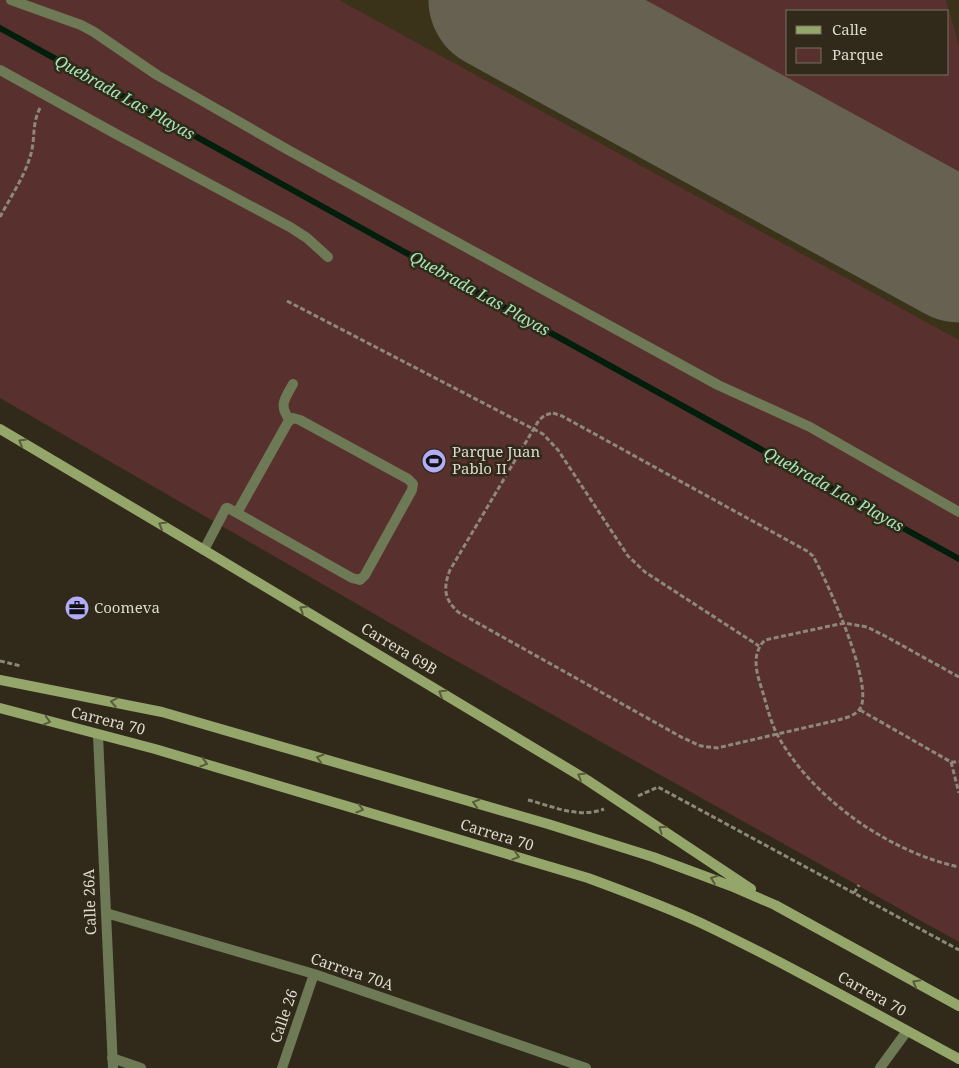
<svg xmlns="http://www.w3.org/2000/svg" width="959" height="1068" font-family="'Noto Serif',serif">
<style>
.built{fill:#3b321a;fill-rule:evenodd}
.green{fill:#58302d;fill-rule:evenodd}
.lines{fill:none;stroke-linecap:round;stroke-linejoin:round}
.stream{stroke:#011e0c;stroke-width:6}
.runway{stroke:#676152;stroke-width:141}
.path{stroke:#8d887b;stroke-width:3;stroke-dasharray:5 2.5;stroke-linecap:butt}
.lane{stroke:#6e7a55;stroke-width:10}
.street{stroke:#6e7a55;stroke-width:10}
.secondary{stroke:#95a66b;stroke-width:10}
.oneway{stroke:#595c3a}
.labels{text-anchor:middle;stroke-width:5;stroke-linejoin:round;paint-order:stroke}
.poi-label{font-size:15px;fill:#ddd9ce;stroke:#312a1a;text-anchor:start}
.street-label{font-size:15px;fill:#ddd9ce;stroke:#312a1a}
.water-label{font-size:16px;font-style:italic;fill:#a2e6b8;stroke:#312a1a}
</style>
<rect width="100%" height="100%" fill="#312a1a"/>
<!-- built -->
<path class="built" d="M0,0H959V572ZM788,11H948V74H788Z"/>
<!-- green -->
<path class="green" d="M0,0H339L959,340V942L428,645L0,398Z
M629,0H946L959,45V179ZM788,11H948V74H788Z"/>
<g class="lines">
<!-- stream -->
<path class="stream" d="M0,28L959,559"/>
<!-- runway -->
<path class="runway" d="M499,0L959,252"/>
<!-- path -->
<path class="path" d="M0,217C10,198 24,177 30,157C36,139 31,126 40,108
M287,301L543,434L558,450L628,556L645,572L759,646
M553,413L562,416L807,551L813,556C826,579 877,690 859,710C854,716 845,718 838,720L717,748L701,746L683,738L458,612C444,599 443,588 450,570L539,420L545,415Z
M0,661L21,666
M959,677L885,636L867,627L844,623L765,640C750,655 757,674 763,693C767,707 771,723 778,736C813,799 889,852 959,867
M860,710L951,762H959
M951,762L959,793
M638,796L658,787L959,950
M528,800C552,806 579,819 604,809
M854,893L859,885"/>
<!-- lane -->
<path class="lane" d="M11,0L81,25L94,32L157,75L290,151L718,385L810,427L959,512
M0,70L116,134L290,227L307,238L328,257
M290,420C278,405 285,399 293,384
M204,550L226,508H228L352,578L360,580L365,575L412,490L413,484L408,479L300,420L293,418L288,422L237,513"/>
<!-- street -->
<path class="street" d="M98,735L113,1068
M106,913L314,974L586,1068
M112,1058L141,1068
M282,1068L314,974
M880,1068L907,1031"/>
<!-- secondary -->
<path class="secondary" d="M0,429L204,550L587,780L751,889
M0,680L162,712L548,824L653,857L731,886L775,905L959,1006
M0,708L155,749L588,878C626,892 664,906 701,923C789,965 874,1013 959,1059"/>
</g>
<!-- one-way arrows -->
<defs><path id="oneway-chevron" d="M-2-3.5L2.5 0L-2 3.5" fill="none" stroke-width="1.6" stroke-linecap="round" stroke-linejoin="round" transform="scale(1.25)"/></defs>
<g class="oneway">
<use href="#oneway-chevron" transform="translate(22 442) rotate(-150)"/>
<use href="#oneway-chevron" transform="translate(162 525) rotate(-149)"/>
<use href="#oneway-chevron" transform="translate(303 609) rotate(-149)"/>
<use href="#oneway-chevron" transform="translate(442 693) rotate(-149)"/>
<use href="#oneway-chevron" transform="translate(114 702) rotate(-169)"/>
<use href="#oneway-chevron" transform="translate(47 721) rotate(15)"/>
<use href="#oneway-chevron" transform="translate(320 758) rotate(-164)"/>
<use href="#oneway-chevron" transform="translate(204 763) rotate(17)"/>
<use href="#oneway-chevron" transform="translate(581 776) rotate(-149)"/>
<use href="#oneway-chevron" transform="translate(476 803) rotate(-164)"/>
<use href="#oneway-chevron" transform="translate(360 809) rotate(17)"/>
<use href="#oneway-chevron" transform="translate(662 829) rotate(-146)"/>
<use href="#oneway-chevron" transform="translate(516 856) rotate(17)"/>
<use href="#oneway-chevron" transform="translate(714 879) rotate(-159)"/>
<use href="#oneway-chevron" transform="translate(916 983) rotate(-151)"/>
</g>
<!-- icons -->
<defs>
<symbol id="stadium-disc" viewBox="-11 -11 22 22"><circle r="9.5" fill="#b3adf9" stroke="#312a1a"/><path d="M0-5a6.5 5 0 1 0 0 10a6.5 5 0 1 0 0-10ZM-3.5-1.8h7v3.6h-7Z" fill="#111"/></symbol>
<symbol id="office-disc" viewBox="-11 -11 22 22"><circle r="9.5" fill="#b3adf9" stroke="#312a1a"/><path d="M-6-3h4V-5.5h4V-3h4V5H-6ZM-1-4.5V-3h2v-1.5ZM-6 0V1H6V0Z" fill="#111"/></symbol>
</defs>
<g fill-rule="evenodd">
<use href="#stadium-disc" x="420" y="447" width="28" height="28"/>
<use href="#office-disc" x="63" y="594" width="28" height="28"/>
</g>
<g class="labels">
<!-- poi labels -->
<g class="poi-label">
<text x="452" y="457">Parque Juan<tspan x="452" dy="17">Pablo II</tspan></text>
<text x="94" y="613">Coomeva</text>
</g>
<!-- street labels -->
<g class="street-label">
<text transform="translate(399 649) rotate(31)" y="5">Carrera 69B</text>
<text transform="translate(108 721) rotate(14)" y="5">Carrera 70</text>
<text transform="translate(497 835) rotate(17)" y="5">Carrera 70</text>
<text transform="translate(90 902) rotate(-92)" y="5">Calle 26A</text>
<text transform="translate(352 972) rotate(19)" y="5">Carrera 70A</text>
<text transform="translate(872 994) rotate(29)" y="5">Carrera 70</text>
<text transform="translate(284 1016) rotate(-71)" y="5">Calle 26</text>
</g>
<!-- water labels -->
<g class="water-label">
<text transform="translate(125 97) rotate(29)" y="6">Quebrada Las Playas</text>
<text transform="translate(480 293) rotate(29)" y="6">Quebrada Las Playas</text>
<text transform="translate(834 489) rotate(29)" y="6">Quebrada Las Playas</text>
</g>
</g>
<!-- legend -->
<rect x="786" y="10" width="162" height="65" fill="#312a1a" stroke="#767062"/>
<rect x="796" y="26" width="25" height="8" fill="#95a66b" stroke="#767062"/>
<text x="832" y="35" font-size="15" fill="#ddd9ce">Calle</text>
<rect x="796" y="48" width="25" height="15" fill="#58302d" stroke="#767062"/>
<text x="832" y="60" font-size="15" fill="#ddd9ce">Parque</text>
</svg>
